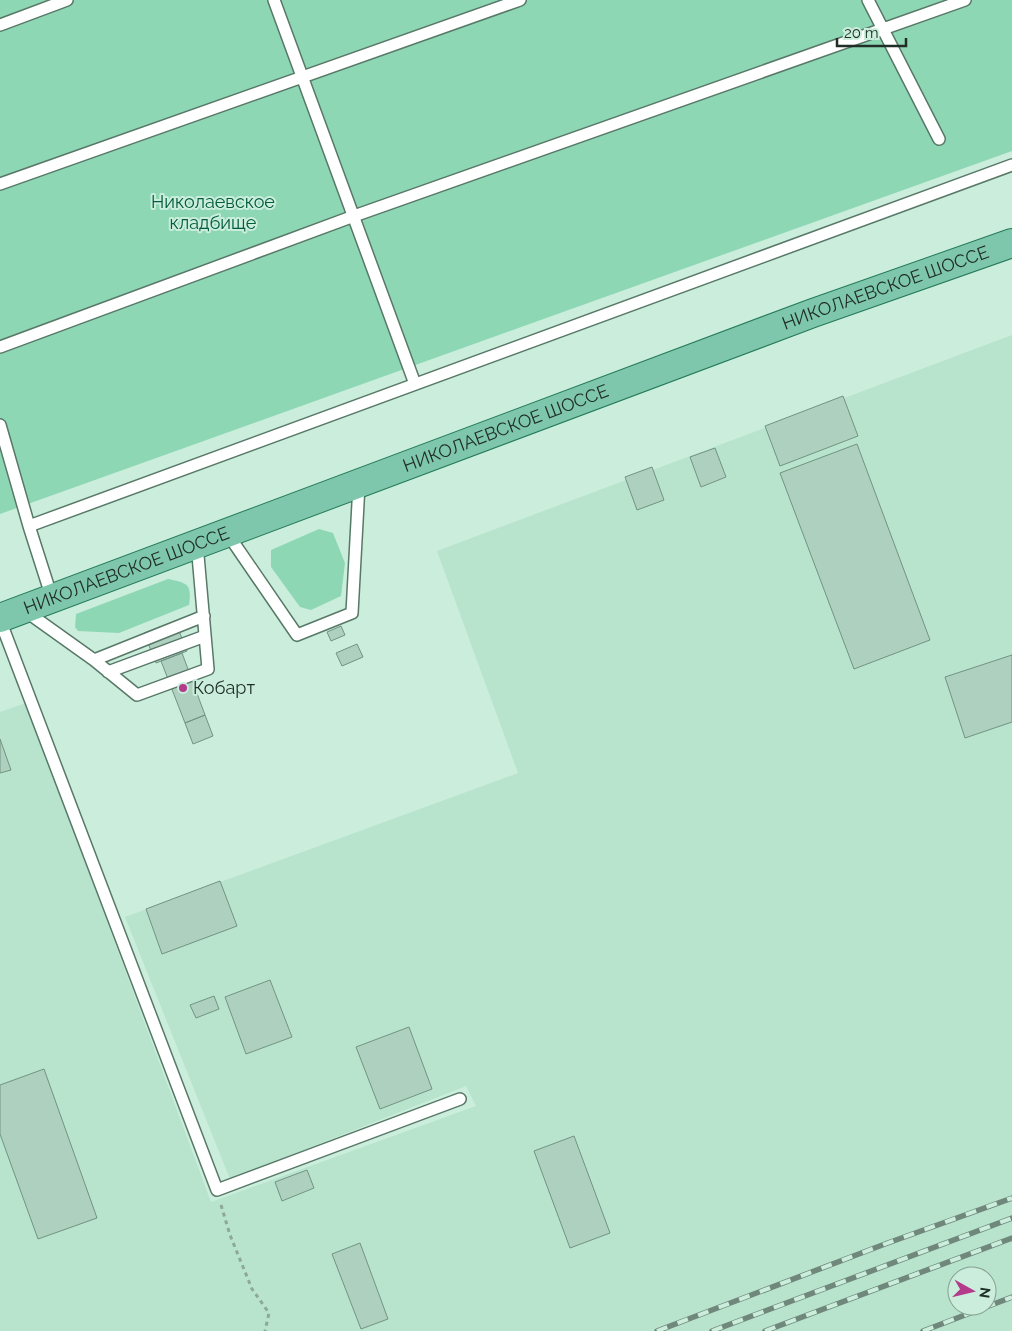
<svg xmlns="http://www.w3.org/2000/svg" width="1012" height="1331" font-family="Raleway,sans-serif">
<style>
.built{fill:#b8e3cd;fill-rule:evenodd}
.green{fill:#8ed7b5}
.building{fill:#aed1bf;stroke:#729382}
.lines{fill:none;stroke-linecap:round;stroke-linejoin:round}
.lane-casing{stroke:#587868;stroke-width:14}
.primary-casing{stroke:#25795a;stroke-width:30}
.path{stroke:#8ca89a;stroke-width:3;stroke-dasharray:4 4;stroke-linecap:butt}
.lane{stroke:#fff;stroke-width:11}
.primary{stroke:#7ec7ac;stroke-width:28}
.rail-casing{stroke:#70887c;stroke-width:5.5}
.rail{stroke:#caeedb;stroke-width:4;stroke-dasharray:11;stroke-linecap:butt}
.poi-dot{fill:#b43a8c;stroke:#caeedb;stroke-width:2}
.labels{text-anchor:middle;stroke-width:4;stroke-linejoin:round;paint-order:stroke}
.park-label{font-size:18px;fill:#045c3f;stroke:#caeedb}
.street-label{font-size:18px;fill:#202e27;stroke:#caeedb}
.poi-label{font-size:18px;fill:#202e27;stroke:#caeedb;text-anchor:start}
</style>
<rect width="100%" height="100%" fill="#caeedb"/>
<!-- built -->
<path class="built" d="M1012,335V1330L1009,1331H0V712L26,703L211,1202L476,1106L466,1086L230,1179L125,917L518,773L437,551ZM957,1276H987V1306H957Z"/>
<!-- green -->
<path class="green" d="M0,0H1012V151L0,514Z
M319,529L333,533L345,563L341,596L311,610L300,607L271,567V550Z
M168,579C188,583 192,584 189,605L119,633L78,631L75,627L76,614Z"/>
<!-- building -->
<path class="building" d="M843,396L858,436L780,466L765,426Z
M857,444L930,640L854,669L780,473Z
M715,448L726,477L701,487L690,457Z
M652,467L664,500L637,510L625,477Z
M175,621L187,651L156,663L144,633Z
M341,626L345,635L331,641L327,632Z
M357,644L363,657L342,666L336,653Z
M182,653L205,715L185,723L161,661Z
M1012,655V722L965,738L945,677Z
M205,715L213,736L193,744L185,723Z
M0,739L11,770L0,773Z
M220,881L237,926L162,954L146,909Z
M270,980L292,1037L246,1054L225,997Z
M214,996L219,1009L196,1018L190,1005Z
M409,1027L432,1089L380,1109L356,1047Z
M44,1069L97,1218L38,1239L0,1134V1085Z
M574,1136L610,1233L570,1248L534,1151Z
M307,1170L314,1188L282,1201L275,1182Z
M360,1243L388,1319L361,1329L332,1254Z"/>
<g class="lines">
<defs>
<path id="lane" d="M274,0L415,384
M868,0L939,139
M0,25L67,0
M0,184L520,0
M0,347L354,216L965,0
M0,425L29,526L52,598
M29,526L1012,165
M227,533L297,635L352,613L359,485
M24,610L94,660L137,695L208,669L197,544
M0,620L217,1190L460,1099
M94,660L204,616
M108,672L205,636"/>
<g id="primary">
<path id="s1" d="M0,618L813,313L1012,243"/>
</g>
</defs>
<!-- lane casing -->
<use href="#lane" class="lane-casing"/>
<!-- primary casing -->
<use href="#primary" class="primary-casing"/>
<!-- path -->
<path class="path" d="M221,1205L230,1235L252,1289L269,1313L265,1331"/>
<!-- lane -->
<use href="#lane" class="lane"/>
<!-- primary -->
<use href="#primary" class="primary"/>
<defs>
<path id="rail" d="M657,1331L885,1244L1012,1198
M712,1331L1012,1218
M765,1331L1012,1238
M923,1331L1012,1297"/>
</defs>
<!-- rail casing -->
<use href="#rail" class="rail-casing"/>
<!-- rail -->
<use href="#rail" class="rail"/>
</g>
<!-- markers -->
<circle class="poi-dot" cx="183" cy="688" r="5"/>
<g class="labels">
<!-- park labels -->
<g class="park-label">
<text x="213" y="208">Николаевское<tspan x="213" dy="21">кладбище</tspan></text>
</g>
<!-- street labels -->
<g class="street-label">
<text dy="6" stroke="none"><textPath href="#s1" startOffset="945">НИКОЛАЕВСКОЕ ШОССЕ</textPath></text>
<text dy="6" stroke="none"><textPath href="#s1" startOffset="540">НИКОЛАЕВСКОЕ ШОССЕ</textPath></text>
<text dy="6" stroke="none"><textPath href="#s1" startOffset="135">НИКОЛАЕВСКОЕ ШОССЕ</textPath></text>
</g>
<!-- poi labels -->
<g class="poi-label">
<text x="193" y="694">Кобарт</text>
</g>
</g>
<!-- north arrow -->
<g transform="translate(972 1291) rotate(98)"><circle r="24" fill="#caeedb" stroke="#86a193"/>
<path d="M0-4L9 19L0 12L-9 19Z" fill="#b43a8c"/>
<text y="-8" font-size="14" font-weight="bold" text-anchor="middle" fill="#202e27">N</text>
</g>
<!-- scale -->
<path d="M837 38v8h69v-8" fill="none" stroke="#202e27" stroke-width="2.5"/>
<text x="844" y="38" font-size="15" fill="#202e27" stroke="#caeedb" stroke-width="4" paint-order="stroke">20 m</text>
</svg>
